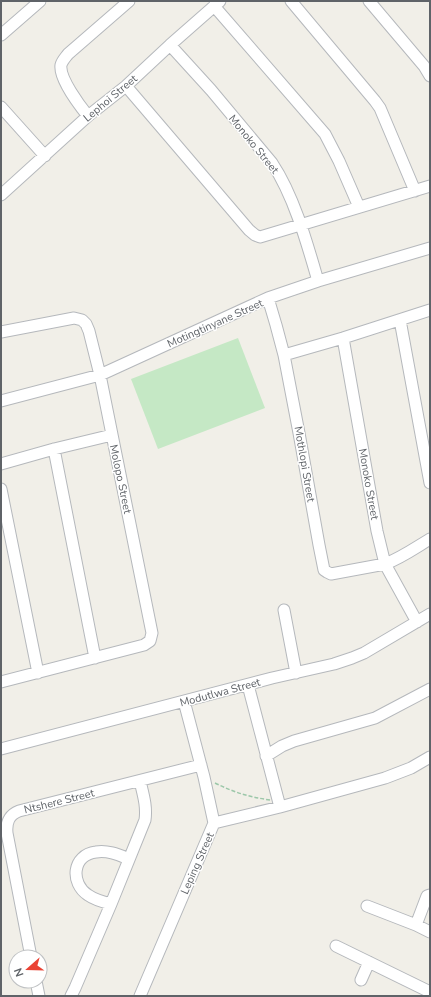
<svg xmlns="http://www.w3.org/2000/svg" width="431" height="997" font-family="'Nunito Sans',sans-serif">
<style>
.green{fill:#c5e8c5}
.lines{fill:none;stroke-linecap:round;stroke-linejoin:round}
.minor-casing{stroke:#b5b8bc;stroke-width:13}
.path{stroke:#9cc7a9;stroke-width:1.5;stroke-dasharray:4 2;stroke-linecap:butt}
.minor{stroke:#fff;stroke-width:11}
.labels{text-anchor:middle;stroke-width:3;stroke-linejoin:round;paint-order:stroke}
.street-label{font-size:11px;fill:#5f6368;stroke:#fff}
</style>
<rect width="100%" height="100%" fill="#f1efe8"/>
<!-- green -->
<path class="green" d="M238,338L265,408L158,449L131,379Z"/>
<g class="lines">
<defs>
<path id="minor" d="M291,1L375,101L380,108L415,191
M369,1L424,66L430,76
M214,6L325,134L339,161L359,207
M1,35L40,1
M170,45L211,90L272,163C294,196 307,243 318,281
M126,86L249,230L255,235L260,237L430,186
M1,107L45,156
M88,116C80,106 59,78 61,65C62,61 65,58 68,54L129,1
M1,195L88,116L126,86L170,45L220,1
M268,298L276,325L284,355L299,433L319,545L324,570L327,572L331,574L385,564C401,558 415,548 430,539
M400,320L430,483
M1,332L74,318L82,320L86,324L89,331L100,375L152,633L150,641L144,645L1,682
M343,338L377,531L385,564L417,622
M284,355L343,338L430,310
M1,401L100,375L268,298L318,281L430,248
M54,449L95,658
M1,464L54,449L112,435
M1,489L38,673
M284,610L296,673
M248,685L280,807
M1,749L272,678L334,664L352,658L364,653L430,614
M266,756L282,746L294,741L375,718L430,689
M214,823L280,807L385,778L411,768L430,757
M111,904C103,902 95,900 88,895C70,883 72,855 96,852C108,850 119,855 129,859
M367,906L416,925L430,932
M416,925L427,896L430,895
M336,946L430,992
M31,957L7,833C6,822 9,815 19,811L201,765
M361,980L369,962
M36,981L39,996
M71,996L75,988L111,904L145,820C147,806 143,794 140,781
M140,996L214,823L204,777L184,701"/>
</defs>
<!-- minor casing -->
<use href="#minor" class="minor-casing"/>
<!-- path -->
<path class="path" d="M215,783C233,792 249,797 270,800"/>
<!-- minor -->
<use href="#minor" class="minor"/>
</g>
<g class="labels">
<!-- street labels -->
<g class="street-label">
<text transform="translate(110 98) rotate(-40)" y="4">Lephoi Street</text>
<text transform="translate(254 144) rotate(51)" y="4">Monoko Street</text>
<text transform="translate(215 323) rotate(-24)" y="4">Motingtinyane Street</text>
<text transform="translate(305 464) rotate(80)" y="4">Mothlopi Street</text>
<text transform="translate(121 479) rotate(78)" y="4">Molopo Street</text>
<text transform="translate(369 484) rotate(80)" y="4">Monoko Street</text>
<text transform="translate(220 692) rotate(-15)" y="4">Modutlwa Street</text>
<text transform="translate(59 801) rotate(-14)" y="4">Ntshere Street</text>
<text transform="translate(197 863) rotate(-66)" y="4">Leping Street</text>
</g>
</g>
<!-- border -->
<rect width="431" height="997" fill="none" stroke="#5f6368" stroke-width="4"/>
<!-- north arrow -->
<g transform="translate(28 969) rotate(250)"><circle r="19" fill="#ffffff" stroke="#bfc1c3"/>
<path d="M0-3L7 15L0 10L-7 15Z" fill="#ea4335"/>
<text y="-6" font-size="11" font-weight="bold" text-anchor="middle" fill="#5f6368">N</text>
</g>
</svg>
